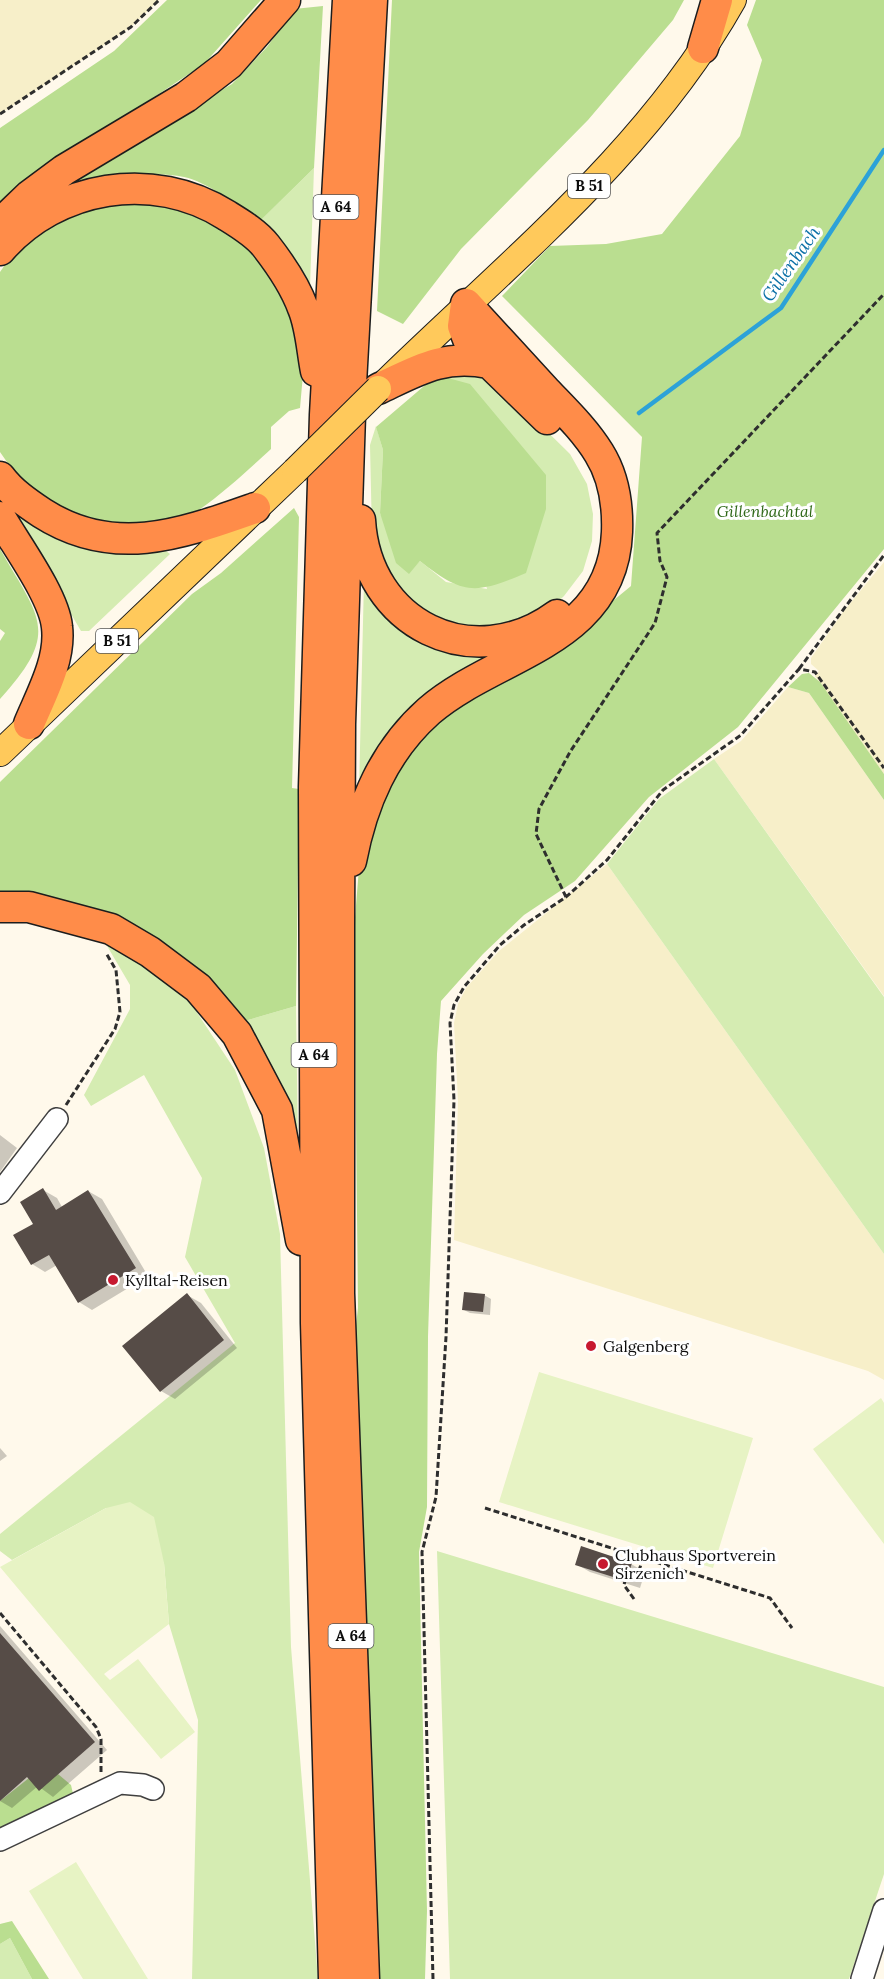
<svg xmlns="http://www.w3.org/2000/svg" width="884" height="1979" font-family="Lora,serif">
<style>
.farmland{fill:#f7efc9}
.green{fill:#d5ecb2}
.forest{fill:#bade90}
.pitch{fill:#e7f3c4}
.shadow{fill:#0003}
.lines{fill:none;stroke-linecap:round;stroke-linejoin:round}
.stream{stroke:#2ca2d8;stroke-width:4.5}
.building{fill:#564c47}
.minor-casing{stroke:#3f3f3f;stroke-width:24}
.major-casing{stroke:#1d1d1d;stroke-width:28}
.highway-casing{stroke:#1d1d1d;stroke-width:33}
.path{stroke:#2e2e2e;stroke-width:3;stroke-dasharray:6 3;stroke-linecap:butt}
.minor{stroke:#fff;stroke-width:21}
.major{stroke:#ffc95b;stroke-width:26}
.highway{stroke:#ff8c49;stroke-width:30}
.major-bridge-casing{stroke:#1d1d1d;stroke-width:28;stroke-linecap:butt}
.major-bridge{stroke:#ffc95b;stroke-width:26}
.poi-dot{fill:#c71930;stroke:#fff;stroke-width:2}
.labels{text-anchor:middle;stroke-width:6;stroke-linejoin:round;paint-order:stroke}
.shield{fill:#fff;stroke:#555;stroke-width:1.5}
.shield-label{font-size:15px;font-weight:bold;fill:#0c0c0c}
.park-label{font-size:16px;font-style:italic;fill:#2f6818;stroke:#fff}
.poi-label{font-size:16px;fill:#0c0c0c;stroke:#fff;text-anchor:start}
.water-label{font-size:18px;font-style:italic;fill:#0c71a7;stroke:#fff}
</style>
<rect width="100%" height="100%" fill="#fff9eb"/>
<!-- farmland -->
<path class="farmland" d="M0,0H159L131,27L0,114Z
M884,562V774L815,676L819,671L811,664V658L843,612Z
M788,687L809,693L884,800V996L714,759L741,741Z
M607,864L884,1254V1380L868,1371L454,1240L458,1101L454,1023L458,1004L466,988L499,951Z"/>
<!-- green -->
<path class="green" d="M314,168L310,288L260,221Z
M437,375H490L570,454L587,484L593,514L592,541L583,571L564,596L542,617L514,631L448,630L394,593L372,535L370,445L376,426L383,450L380,513L409,573L420,561L446,582L487,589Z
M7,505L105,549L144,553L166,551L170,554L89,631H81Z
M364,580L388,610L519,643L359,791Z
M714,759L884,997V1254L607,864L659,799Z
M103,939L152,968L192,1005L235,1070L264,1148L280,1234L291,1647L318,1979H192L198,1720L169,1624L164,1563L106,1508L12,1560L0,1551V1534L235,1343L185,1257L202,1178L144,1075L91,1106L84,1095L130,1009V985Z
M296,1006L298,1149L241,1022Z
M437,1551L884,1687V1874L849,1979H450Z
M10,1938L32,1979H0V1944Z"/>
<!-- forest -->
<path class="forest" d="M167,0H261L204,64L109,127L0,205V128L114,51Z
M392,0H684L673,20L588,120L461,249L403,324L377,311Z
M756,0H884V549L738,727L649,797L575,881L524,915L483,954L441,1001L437,1054L428,1337L427,1507L419,1552L427,1911L425,1979H377L354,1343L358,1308L354,930L360,856L391,771L420,731L467,695L547,655L631,586L642,437L502,296L550,246L606,244L662,234L740,136L762,60L747,25Z
M323,6L314,168L260,221C239,207 208,182 184,177C147,169 109,180 73,187L68,181L232,84L267,47L294,9Z
M127,197L222,219L289,294L303,374L300,408L289,411L271,427V449C246,472 211,505 181,521C173,525 158,523 149,524C89,528 34,504 0,452V272L9,259L53,221Z
M437,375L470,384L546,475V509L526,573C476,594 464,596 420,561L409,574L396,563L380,513L383,450L376,427Z
M294,508L299,517L292,788L299,789L296,1006L241,1022L212,989L0,895V782L192,594L221,573Z
M0,549C40,619 61,632 0,699V641L5,633L0,629Z
M809,673L820,682L884,774V800L809,693L788,687L802,674Z
M58,1774L71,1785L74,1798L0,1833V1801L29,1778Z
M12,1921L49,1979H32L10,1938L0,1944V1924Z"/>
<!-- pitch -->
<path class="pitch" d="M539,1372L753,1438L713,1568L499,1502Z
M881,1398L884,1403V1544L813,1449Z
M130,1502L154,1517L164,1563L169,1624L104,1674L110,1680L138,1659L195,1732L161,1759L0,1567L106,1508Z
M76,1862L148,1979H83L29,1891Z"/>
<!-- shadow -->
<path class="shadow" d="M0,1135L17,1148L0,1172Z
M43,1190L57,1198L62,1207L88,1191L102,1199L148,1276L92,1310L79,1302L57,1265L45,1272L32,1264L35,1224Z
M187,1295L201,1303L237,1348L175,1399L161,1391Z
M484,1295L491,1299L490,1315L470,1313L464,1310Z
M0,1448L7,1456L0,1461Z
M576,1564H631L645,1572L640,1588L590,1572Z
M0,1626L107,1750L53,1797L38,1786L12,1808L0,1801Z"/>
<g class="lines">
<!-- stream -->
<path class="stream" d="M639,413L781,308L884,150"/>
</g>
<!-- building -->
<path class="building" d="M43,1188L56,1210L88,1190L136,1268L78,1303L49,1255L31,1265L13,1235L33,1224L20,1202Z
M464,1292L485,1294L483,1312L462,1310Z
M187,1293L224,1340L160,1392L122,1346Z
M581,1546L632,1563L626,1581L575,1565Z
M0,1633L95,1742L39,1791L27,1777L0,1801Z"/>
<g class="lines">
<defs>
<path id="minor" d="M0,1193L57,1119
M0,1840L120,1783L143,1785L153,1789
M862,1979L884,1910"/>
<path id="major" d="M387,381C509,262 649,150 733,0
M0,753L295,471"/>
<path id="highway" d="M703,48L717,0
M0,224L29,196L64,170L186,97L229,64L285,0
M0,250C57,185 153,169 226,215C239,223 256,233 266,246C280,264 295,286 303,308C311,327 312,351 316,371
M466,304L463,326L470,344L547,419
M378,389C418,370 443,354 489,363
M0,477C11,492 27,503 42,513C114,559 181,534 255,508
M0,517C16,545 54,596 57,627C61,660 41,695 29,724
M360,520C366,624 472,677 557,615
M351,861C362,803 384,751 429,711C496,653 613,643 617,532C618,504 614,477 599,453C585,430 565,411 546,391C519,362 493,333 466,304
M0,907H29L111,929L150,952L198,988L237,1034L277,1110L301,1240
M334,1979L316,1323L314,787L325,415L348,0
M364,1979L339,1293V926L340,724L351,384L372,0"/>
</defs>
<!-- minor casing -->
<use href="#minor" class="minor-casing"/>
<!-- major casing -->
<use href="#major" class="major-casing"/>
<!-- highway casing -->
<use href="#highway" class="highway-casing"/>
<!-- path -->
<path class="path" d="M0,114L131,27L159,0
M799,669L884,555
M566,897L536,834L539,809L570,752L655,623L667,577L660,561L657,533L884,294
M66,1105L115,1029L120,1012L116,970L106,953
M485,1508L643,1558
M634,1599L624,1585L626,1577L636,1580L643,1558L770,1598L792,1628
M0,1613L96,1727L101,1739V1774
M433,1979L422,1552L436,1497L446,1337L454,1100L450,1023L454,1005L464,987L500,945L524,925L566,897L607,860L663,790L741,735L799,669L815,672L884,768"/>
<!-- minor -->
<use href="#minor" class="minor"/>
<!-- major -->
<use href="#major" class="major"/>
<!-- highway -->
<use href="#highway" class="highway"/>
<defs>
<path id="major-bridge" d="M295,471L378,389"/>
</defs>
<!-- major-bridge casing -->
<use href="#major-bridge" class="major-bridge-casing"/>
<!-- major-bridge -->
<use href="#major-bridge" class="major-bridge"/>
</g>
<!-- markers -->
<g class="poi-dot">
<circle cx="113" cy="1280" r="6"/>
<circle cx="591" cy="1346" r="6"/>
<circle cx="603" cy="1564" r="6"/>
</g>
<g class="labels">
<!-- shield labels -->
<g class="shield">
<rect x="568" y="174" width="42" height="24" rx="4.5"/>
<rect x="313.5" y="195" width="45" height="24" rx="4.5"/>
<rect x="96" y="629" width="42" height="24" rx="4.5"/>
<rect x="291.5" y="1043" width="45" height="24" rx="4.5"/>
<rect x="328.5" y="1624" width="45" height="24" rx="4.5"/>
</g>
<g class="shield-label">
<text x="589" y="191">B 51</text>
<text x="336" y="212">A 64</text>
<text x="117" y="646">B 51</text>
<text x="314" y="1060">A 64</text>
<text x="351" y="1641">A 64</text>
</g>
<!-- park labels -->
<g class="park-label">
<text x="765" y="517">Gillenbachtal</text>
</g>
<!-- poi labels -->
<g class="poi-label">
<text x="125" y="1286">Kylltal-Reisen</text>
<text x="603" y="1352">Galgenberg</text>
<text x="615" y="1561">Clubhaus Sportverein<tspan x="615" dy="18">Sirzenich</tspan></text>
</g>
<!-- water labels -->
<g class="water-label">
<text transform="translate(791 264) rotate(-55)" y="6">Gillenbach</text>
</g>
</g>
</svg>
